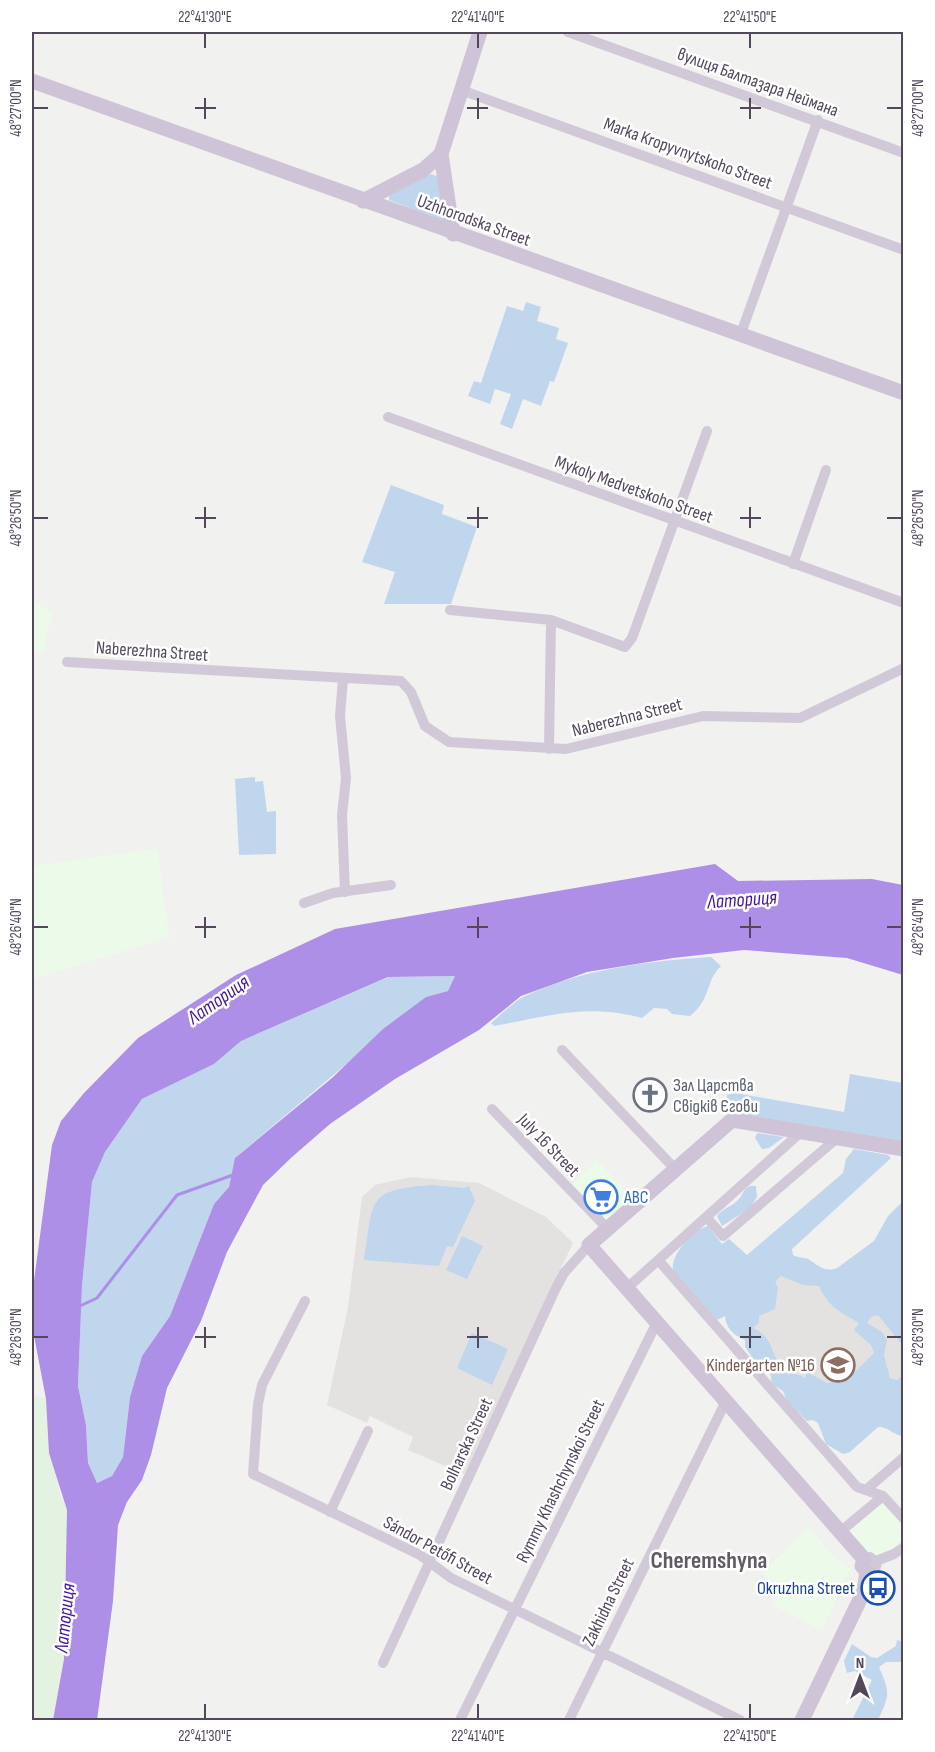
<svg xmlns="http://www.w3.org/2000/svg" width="935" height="1752" font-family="'Sofia Sans Condensed',sans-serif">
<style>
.commercial{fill:#ecfbe9}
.education{fill:#e3e2e0}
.green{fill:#c0d6ec;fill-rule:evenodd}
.sand{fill:#e4f2e1}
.water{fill:#ad8fe7;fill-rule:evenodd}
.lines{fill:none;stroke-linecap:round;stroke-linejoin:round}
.stream{stroke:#ad8fe7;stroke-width:3}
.street{stroke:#d2c9d8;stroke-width:10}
.secondary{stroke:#cfc3d7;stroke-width:15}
.ticks{fill:none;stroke:#53485b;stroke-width:2}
.labels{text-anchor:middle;stroke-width:5;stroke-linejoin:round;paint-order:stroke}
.street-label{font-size:18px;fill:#53485b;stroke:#fff}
.worship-label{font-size:18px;fill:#5b616d;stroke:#fff;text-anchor:start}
.shop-label{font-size:18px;fill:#366cbe;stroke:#fff;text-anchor:start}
.education-label{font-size:18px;fill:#785e54;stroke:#fff;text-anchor:end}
.transit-label{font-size:18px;fill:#164399;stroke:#fff;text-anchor:end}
.water-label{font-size:20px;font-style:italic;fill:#4415a1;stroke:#fff}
.district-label{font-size:24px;font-weight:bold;fill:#615c63;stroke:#fff}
.neatline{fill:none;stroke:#53485b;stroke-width:2}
.ticks-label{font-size:15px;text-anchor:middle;fill:#53485b}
</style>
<rect width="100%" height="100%" fill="#f1f1ef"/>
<!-- commercial -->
<path class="commercial" d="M32,600L53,614L45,639L46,651L32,652Z
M157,849L169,937L32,979V866Z
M597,1160L635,1201L607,1224L570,1186Z
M883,1498L903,1523V1544L877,1558L868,1554L843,1532Z
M808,1527L837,1560L850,1569L822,1630L774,1606L783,1587L762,1574Z"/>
<!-- education -->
<path class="education" d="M411,1177L479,1183L546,1217L573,1243L464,1474L408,1450L413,1437L370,1416L367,1423L327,1405L348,1307L362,1197L375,1185Z
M781,1276L881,1284L903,1326V1404L848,1451L733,1319Z"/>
<!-- green -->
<path class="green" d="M430,174L437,176L446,215L443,221L389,200V195Z
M526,302L541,307L537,321L559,328L556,339L568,343L554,382L550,381L541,406L523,399L512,429L500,424L511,394L495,389L490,404L468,396L474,381L481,383L507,306L523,311Z
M391,485L444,505L442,514L477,527L451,604H384L395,572L362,562Z
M255,777V782L263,781L267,812L276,811V854L239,855L235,779Z
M711,957L721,966C705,981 712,998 690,1016L672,1014L667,1009L654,1008L642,1018C586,1003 549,1016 494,1026L491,1023C501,1015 512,1003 523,997C581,969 648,961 711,957Z
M456,976L448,991L426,997L236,1157L229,1187L214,1204L170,1316L142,1356L130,1397L123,1457L112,1476L97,1483L88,1463L86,1425L78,1386L82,1286L92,1182L105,1152L142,1099L214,1064L241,1041L389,977Z
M850,1074L903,1083V1150L732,1120L726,1107L727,1095L735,1093L844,1112Z
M757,1133L784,1137L769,1148L762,1149L755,1138Z
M854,1149L888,1155L891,1158L792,1249L793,1255C798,1258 803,1257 808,1259C818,1265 824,1273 837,1268L874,1241L888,1216L903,1201V1346L878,1315L871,1317L867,1323L882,1332L887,1340L884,1355L890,1378L897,1380L903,1376V1436C893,1435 889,1427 878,1427L850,1452L843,1454L826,1444L818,1423L813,1420L807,1421L787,1401L783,1391L772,1384L769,1366H758L745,1347V1340C734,1335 726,1329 725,1316L717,1320L673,1270C670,1255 694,1229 708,1226L722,1244L729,1239L747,1255L843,1173L846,1159ZM781,1276L803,1285L819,1286C828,1307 840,1312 859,1323L854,1330L871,1345L874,1353L848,1379L827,1383L807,1372L805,1378C799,1374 788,1373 784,1369C769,1354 775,1338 753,1328L759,1323V1316L775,1309L778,1287L775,1282Z
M431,1185L463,1188L469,1186L475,1201L453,1247L447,1246L439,1266L364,1260C374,1200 365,1190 431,1185Z
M750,1186H756L757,1197L750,1208L722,1226L717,1216C723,1208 731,1207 737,1201C743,1196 742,1190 750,1186Z
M462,1236L483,1246L467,1279L446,1270Z
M472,1333L508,1349L492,1385L457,1368Z
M897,1640L903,1642V1662H886L879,1667C890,1692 890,1695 878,1720H852L872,1680L855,1671L847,1673L844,1661L852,1644L871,1657L877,1658L896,1646Z"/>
<!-- sand -->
<path class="sand" d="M32,1394L46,1399L59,1491L67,1510L64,1659L53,1720H32Z"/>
<!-- water -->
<path class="water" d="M715,864L738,881L872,879L903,885V975L847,958L744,950L673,958L587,972L521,996L479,1030L395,1079L330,1124L292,1157L263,1185L227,1252L201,1321L167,1388L151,1455L142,1480L127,1502L118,1525L113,1601L97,1720H53L64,1659L67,1510L49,1453L46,1399L32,1325V1296L52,1145L61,1121L84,1093L138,1038L236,975L335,929ZM455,976L448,991L426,997L383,1029L332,1078L235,1158L229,1187L214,1204L170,1316L142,1356L130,1397L123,1457L112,1476L97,1483L88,1463L86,1425L78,1386L82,1286L92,1182L105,1152L142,1099L214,1064L241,1041L388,977Z"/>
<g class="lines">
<!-- stream -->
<path class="stream" d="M80,1306L97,1298L177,1195L233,1175"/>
<!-- street -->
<path class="street" d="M568,32L904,153
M461,90L904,250
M740,336L818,120
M388,417L904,603
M793,564L826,470
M450,610L551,620L549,749
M551,620L625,647L632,638L707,431
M67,662L401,681L411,692L425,726L449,742L566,749L703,716L800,718L904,668
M343,679L340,716L346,778L342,815L345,892
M304,903L333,893L391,885
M562,1050L676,1170
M492,1109L607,1228
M707,1218L723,1236L836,1139
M659,1261L857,1487L883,1496L840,1532
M627,1288L801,1132
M305,1301L262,1385L258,1404L253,1474L420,1555L451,1578L740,1720
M867,1489L904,1457
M883,1496L904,1519
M330,1512L368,1431
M864,1559L870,1557L877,1563L875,1570L867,1571
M876,1561L894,1554L904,1547
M383,1663L555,1290L564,1273L589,1245
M460,1720L657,1322
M569,1720L726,1401"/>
<!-- secondary -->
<path class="secondary" d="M32,81L904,393
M363,201L423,170L441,154
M453,234L441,154L480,32
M802,1720L864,1591L867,1571L862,1566L864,1559L589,1245L732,1120L904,1149"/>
</g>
<!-- ticks -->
<path class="ticks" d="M205,33V48M478,33V48M750,33V48M205,98V119M478,98V119M750,98V119M33,108H48M195,108H216M467,108H488M740,108H761M887,108H902M205,507V528M478,507V528M750,507V528M33,518H48M195,518H216M467,518H488M740,518H761M887,518H902M205,917V938M478,917V938M750,917V938M33,927H48M195,927H216M467,927H488M740,927H761M887,927H902M205,1327V1348M478,1327V1348M750,1327V1348M33,1337H48M195,1337H216M467,1337H488M740,1337H761M887,1337H902M205,1704V1719M478,1704V1719M750,1704V1719"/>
<!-- icons -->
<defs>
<symbol id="church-ring" viewBox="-11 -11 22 22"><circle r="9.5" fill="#fff" stroke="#6b7280" stroke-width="1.5"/><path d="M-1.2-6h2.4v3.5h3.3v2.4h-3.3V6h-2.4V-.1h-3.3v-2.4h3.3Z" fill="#6b7280"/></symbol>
<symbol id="supermarket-ring" viewBox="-11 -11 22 22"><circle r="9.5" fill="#fff" stroke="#3f7fe0" stroke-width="1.5"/><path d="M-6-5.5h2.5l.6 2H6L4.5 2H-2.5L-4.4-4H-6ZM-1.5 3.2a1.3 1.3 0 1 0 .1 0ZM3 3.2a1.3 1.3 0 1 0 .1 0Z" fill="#3f7fe0"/></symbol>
<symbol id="school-ring" viewBox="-11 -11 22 22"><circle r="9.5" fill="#fff" stroke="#8d6e63" stroke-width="1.5"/><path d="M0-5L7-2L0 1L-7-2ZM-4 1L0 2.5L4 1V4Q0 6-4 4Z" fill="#8d6e63"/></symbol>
<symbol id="bus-ring" viewBox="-11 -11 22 22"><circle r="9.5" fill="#fff" stroke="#1a4fb4" stroke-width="1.5"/><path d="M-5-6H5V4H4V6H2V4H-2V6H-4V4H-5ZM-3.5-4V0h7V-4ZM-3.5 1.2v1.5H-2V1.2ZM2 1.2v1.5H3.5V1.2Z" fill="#1a4fb4"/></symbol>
</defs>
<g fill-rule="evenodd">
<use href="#church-ring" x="631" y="1076" width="38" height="38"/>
<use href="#supermarket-ring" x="582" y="1178" width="38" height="38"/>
<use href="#school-ring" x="819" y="1346" width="38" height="38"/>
<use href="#bus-ring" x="859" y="1569" width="38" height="38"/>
</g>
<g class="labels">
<!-- street labels -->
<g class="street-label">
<text transform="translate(758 82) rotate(20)" y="6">вулиця Балтазара Неймана</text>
<text transform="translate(688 153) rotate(20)" y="6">Marka Kropyvnytskoho Street</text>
<text transform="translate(474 220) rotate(20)" y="6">Uzhhorodska Street</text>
<text transform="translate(634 489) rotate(20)" y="6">Mykoly Medvetskoho Street</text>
<text transform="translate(152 651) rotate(4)" y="6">Naberezhna Street</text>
<text transform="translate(627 717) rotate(-14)" y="6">Naberezhna Street</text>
<text transform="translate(549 1145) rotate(46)" y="6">July 16 Street</text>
<text transform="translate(466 1444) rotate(-65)" y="6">Bolharska Street</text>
<text transform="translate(560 1481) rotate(-64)" y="6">Rymmy Khashchynskoi Street</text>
<text transform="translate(438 1550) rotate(29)" y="6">Sándor Petőfi Street</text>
<text transform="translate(608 1602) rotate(-64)" y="6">Zakhidna Street</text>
</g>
<!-- worship labels -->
<g class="worship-label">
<text x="673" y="1091">Зал Царства<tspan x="673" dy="21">Свідків Єгови</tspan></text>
</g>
<!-- shop labels -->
<g class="shop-label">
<text x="624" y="1203">ABC</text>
</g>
<!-- education labels -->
<g class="education-label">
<text x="815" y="1371">Kindergarten №16</text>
</g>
<!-- transit labels -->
<g class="transit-label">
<text x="855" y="1594">Okruzhna Street</text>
</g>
<!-- water labels -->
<g class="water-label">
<text transform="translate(742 899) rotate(-4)" y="7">Латориця</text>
<text transform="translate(218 999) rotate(-35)" y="7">Латориця</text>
<text transform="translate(64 1618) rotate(-84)" y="7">Латориця</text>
</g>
<!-- district labels -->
<g class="district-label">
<text x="709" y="1568">Cheremshyna</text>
</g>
</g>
<!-- border -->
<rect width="935" height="1752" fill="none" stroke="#ffffff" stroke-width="66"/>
<!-- north arrow -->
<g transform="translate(860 1677)" stroke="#ffffff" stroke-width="4.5" paint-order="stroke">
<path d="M0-4.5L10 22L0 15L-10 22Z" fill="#53485b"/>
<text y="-9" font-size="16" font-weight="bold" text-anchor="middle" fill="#53485b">N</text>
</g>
<rect x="33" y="33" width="869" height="1686" class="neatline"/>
<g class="ticks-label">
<text x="205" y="22">22°41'30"E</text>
<text x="478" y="22">22°41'40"E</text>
<text x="750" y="22">22°41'50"E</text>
<text transform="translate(16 108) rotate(-90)" y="5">48°27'00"N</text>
<text transform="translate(918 108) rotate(-90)" y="5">48°27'00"N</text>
<text transform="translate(16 518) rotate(-90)" y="5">48°26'50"N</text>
<text transform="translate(918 518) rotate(-90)" y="5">48°26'50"N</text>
<text transform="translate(16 927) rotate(-90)" y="5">48°26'40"N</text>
<text transform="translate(918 927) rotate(-90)" y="5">48°26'40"N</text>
<text transform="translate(16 1337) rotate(-90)" y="5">48°26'30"N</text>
<text transform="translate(918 1337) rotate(-90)" y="5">48°26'30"N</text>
<text x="205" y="1741">22°41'30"E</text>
<text x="478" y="1741">22°41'40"E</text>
<text x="750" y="1741">22°41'50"E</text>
</g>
</svg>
